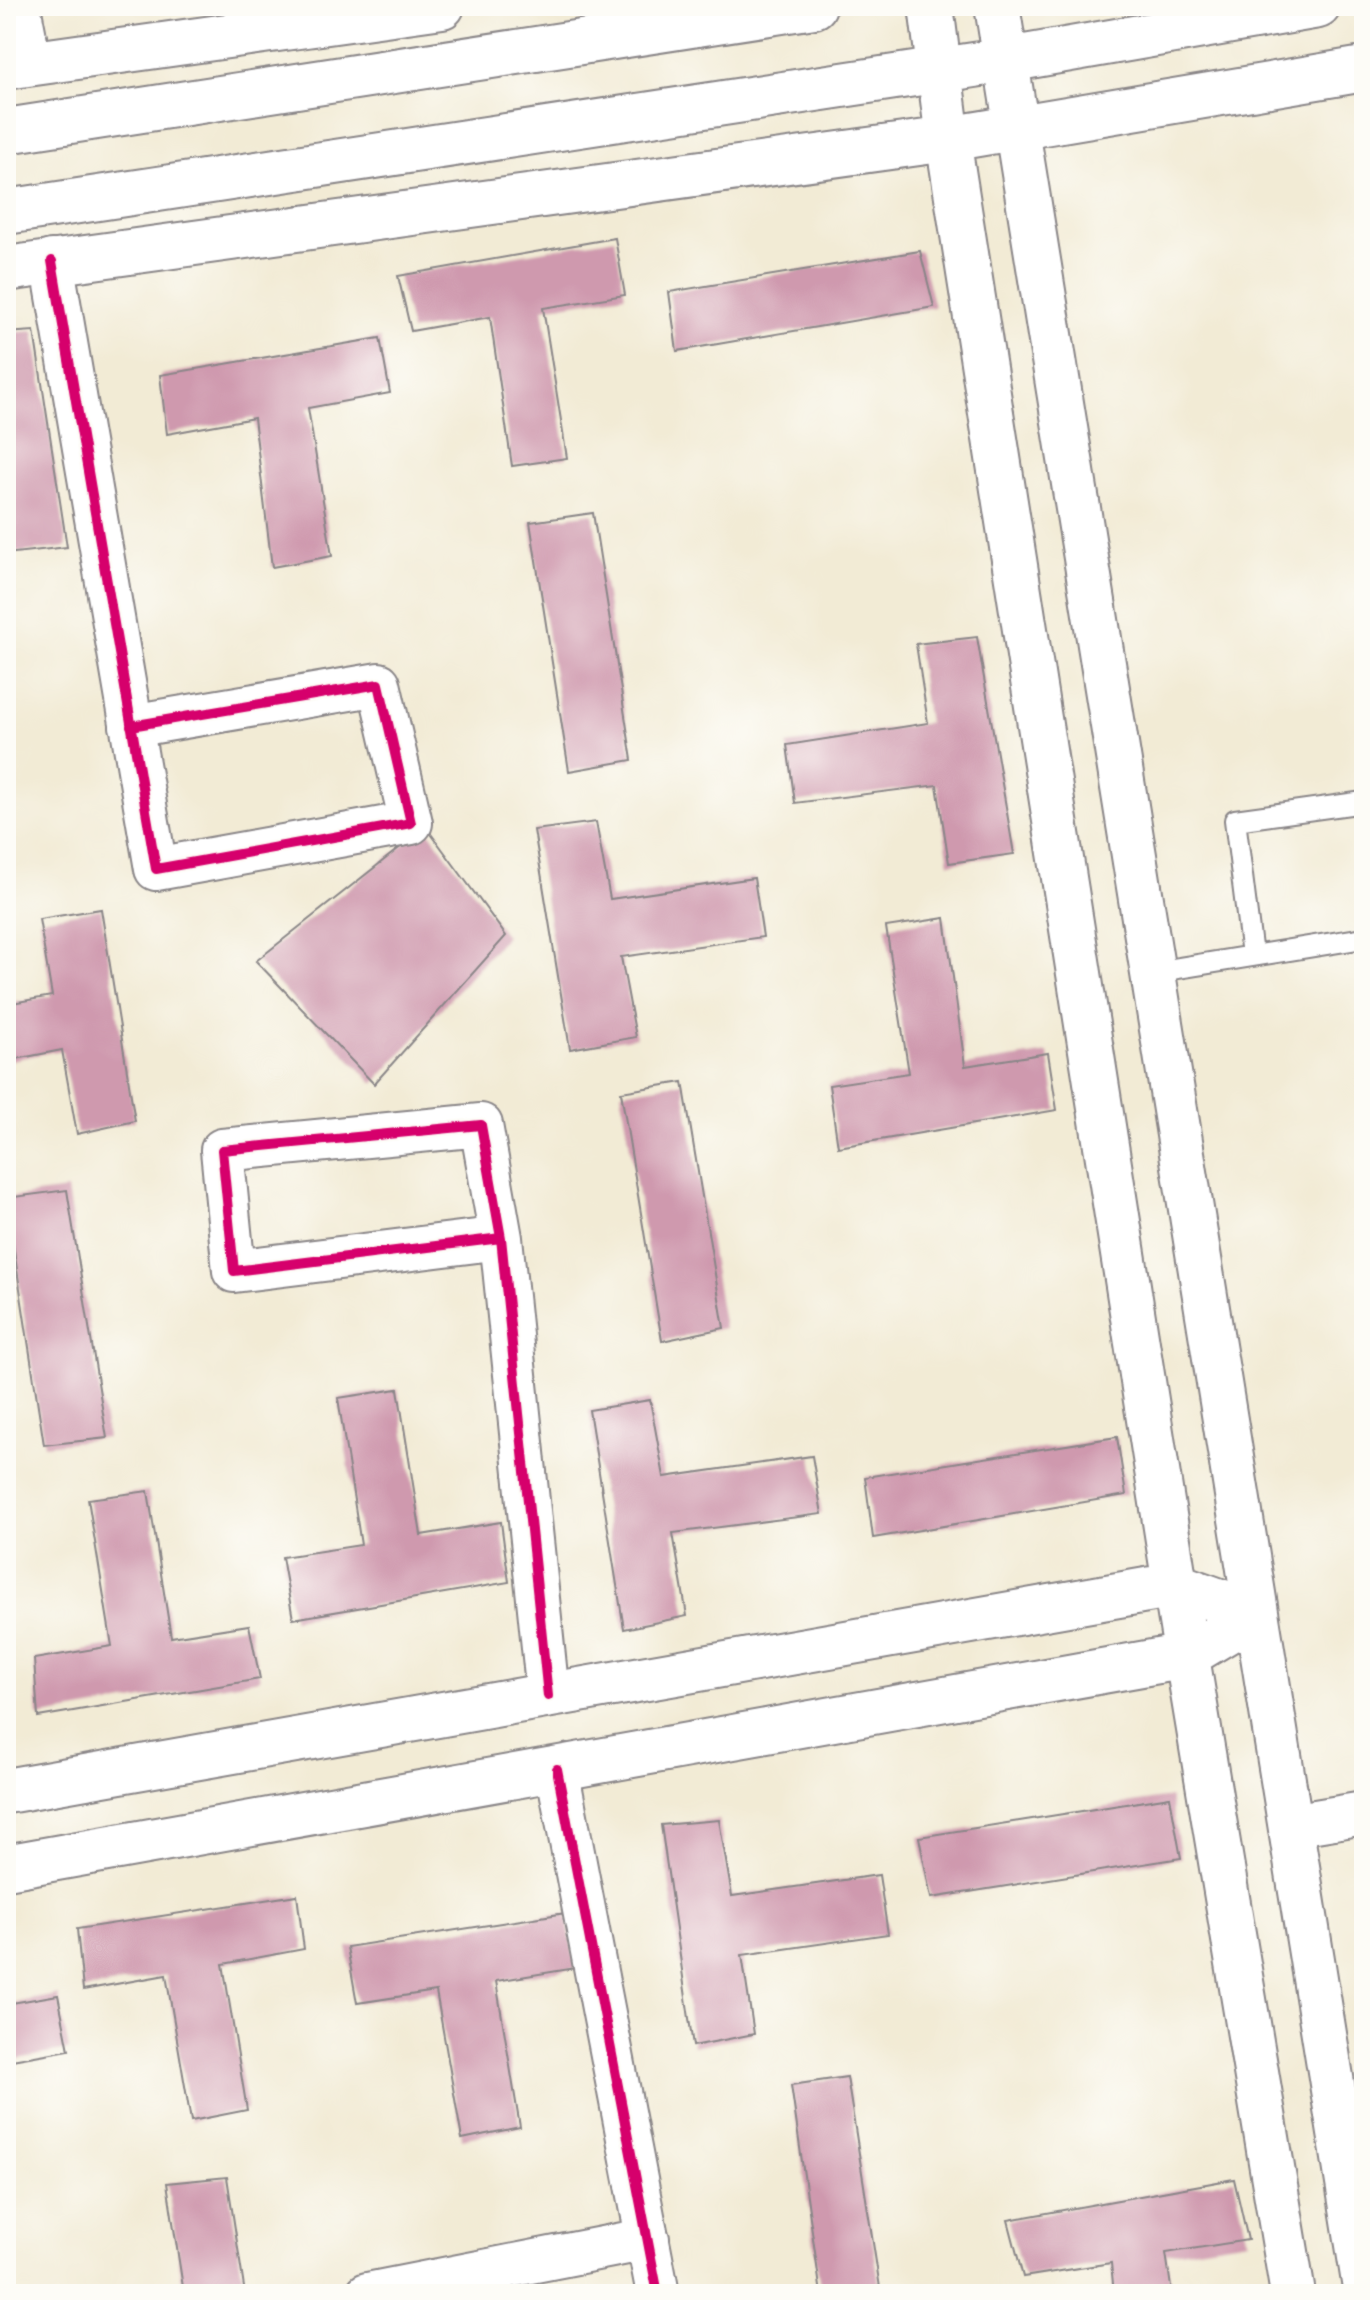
<svg xmlns="http://www.w3.org/2000/svg" width="1370" height="2300" font-family="Cardo,serif">
<style>
.building{fill:#cf99ae}
.lines{fill:none;stroke-linecap:round;stroke-linejoin:round}
.service-casing{stroke:#8a8688;stroke-width:24}
.minor-casing{stroke:#8a8688;stroke-width:46}
.secondary-casing{stroke:#8a8688;stroke-width:48}
.service{stroke:#fff;stroke-width:20}
.minor{stroke:#fff;stroke-width:42}
.secondary{stroke:#fff;stroke-width:44}
.cycleway-casing{stroke:#fdfcf7;stroke-width:15}
.cycleway{stroke:#d6006c;stroke-width:10}
</style>
<rect width="100%" height="100%" fill="#fdfcf7"/>
<filter id="ink" filterUnits="userSpaceOnUse"><feTurbulence type="fractalNoise" baseFrequency=".0125" numOctaves="2"/><feDisplacementMap in="SourceGraphic" scale="16" xChannelSelector="R" yChannelSelector="G"/><feConvolveMatrix kernelMatrix="1 2 1 2 8 2 1 2 1" color-interpolation-filters="sRGB"/></filter>
<filter id="wash" filterUnits="userSpaceOnUse"><feTurbulence type="fractalNoise" baseFrequency=".006" numOctaves="4" result="noise"/><feDisplacementMap in="SourceGraphic" scale="32" xChannelSelector="R" yChannelSelector="G"/><feGaussianBlur stdDeviation="1.8" result="paint"/><feColorMatrix in="noise" values="0 0 0 0 0 0 0 0 0 0 0 0 0 0 0 0 0 1.4 0 .05"/><feComposite in="paint" operator="in"/></filter>
<g filter="url(#wash)">
<rect width="100%" height="100%" fill="#f2ebd5"/>
<g id="blocks">
<!-- building -->
<path class="building" d="M615,238L625,295L543,308L567,458L512,466L490,317L411,331L398,276Z
M920,251L934,307L677,351L669,292Z
M34,331L67,547L6,554V333Z
M380,338L390,393L308,408L332,556L272,567L254,418L167,434L160,375Z
M593,513L632,760L569,771L530,522Z
M977,637L1014,854L949,863L937,785L795,803L787,745L928,723L916,644Z
M596,822L610,899L754,878L763,937L621,957L636,1037L570,1049L534,830Z
M426,827L506,936L374,1084L256,961Z
M6,842H8L11,861L6,862Z
M101,909L135,1121L77,1134L62,1050L6,1061V1004L52,996L39,919Z
M945,918L965,1066L1048,1053L1057,1110L838,1147L829,1085L909,1073L886,927Z
M683,1082L724,1328L662,1341L621,1092Z
M67,1190L107,1438L44,1445L6,1198Z
M398,1389L421,1535L501,1522L509,1582L293,1619L282,1557L361,1545L338,1398Z
M650,1400L664,1477L812,1456L822,1514L673,1533L687,1616L624,1629L589,1410Z
M1117,1437L1126,1495L873,1538L865,1477Z
M148,1491L171,1637L249,1625L260,1679L38,1717L34,1659L112,1646L88,1499Z
M1170,1797L1181,1858L931,1898L919,1837Z
M719,1820L732,1896L879,1875L888,1934L742,1955L754,2034L693,2046L661,1825Z
M297,1895L304,1949L223,1964L247,2110L191,2121L166,1975L83,1990L77,1929Z
M566,1913L576,1968L496,1981L520,2127L462,2139L436,1991L357,2003L347,1947Z
M58,1995L69,2050L6,2061V2004Z
M847,2077L881,2294H821L791,2085Z
M227,2177L245,2294H184L167,2183Z
M1234,2179L1248,2240L1166,2253L1172,2294H1114L1111,2263L1023,2277L1008,2220Z"/>
</g>
</g>
<g filter="url(#ink)">
<use href="#blocks" fill-opacity="0" stroke="#8a8688" stroke-width="2"/>
<g class="lines">
<defs>
<path id="service" d="M1252,955L1235,820L1364,802
M1154,972L1364,938"/>
<path id="minor" d="M19,6L30,63
M52,261L156,869L411,823L379,684L131,726
M501,1238L234,1271L222,1150L481,1125L501,1238L548,1696
M557,1769L658,2294
M1291,1825L1364,1813
M367,2294L648,2239"/>
<path id="secondary" d="M931,6L948,139L1175,1585L1293,2294
M997,6L1364,2282
M6,67L442,6
M6,131L814,6
M6,212L1007,60L1318,6
M6,269L948,139L1364,69
M6,1791L1175,1585L1256,1614
M6,1867L1186,1656L1256,1614"/>
</defs>
<!-- service casing -->
<use href="#service" class="service-casing"/>
<!-- minor casing -->
<use href="#minor" class="minor-casing"/>
<!-- secondary casing -->
<use href="#secondary" class="secondary-casing"/>
<!-- service -->
<use href="#service" class="service"/>
<!-- minor -->
<use href="#minor" class="minor"/>
<!-- secondary -->
<use href="#secondary" class="secondary"/>
<defs>
<path id="cycleway" d="M52,261L156,869L411,823L379,684L131,726
M501,1238L234,1271L222,1150L481,1125L501,1238L548,1696
M557,1769L658,2294"/>
</defs>
<!-- cycleway casing -->
<use href="#cycleway" class="cycleway-casing"/>
<!-- cycleway -->
<use href="#cycleway" class="cycleway"/>
</g>
</g>
<!-- margin -->
<rect width="1370" height="2300" fill="none" stroke="#fdfcf7" stroke-width="32"/>
</svg>
